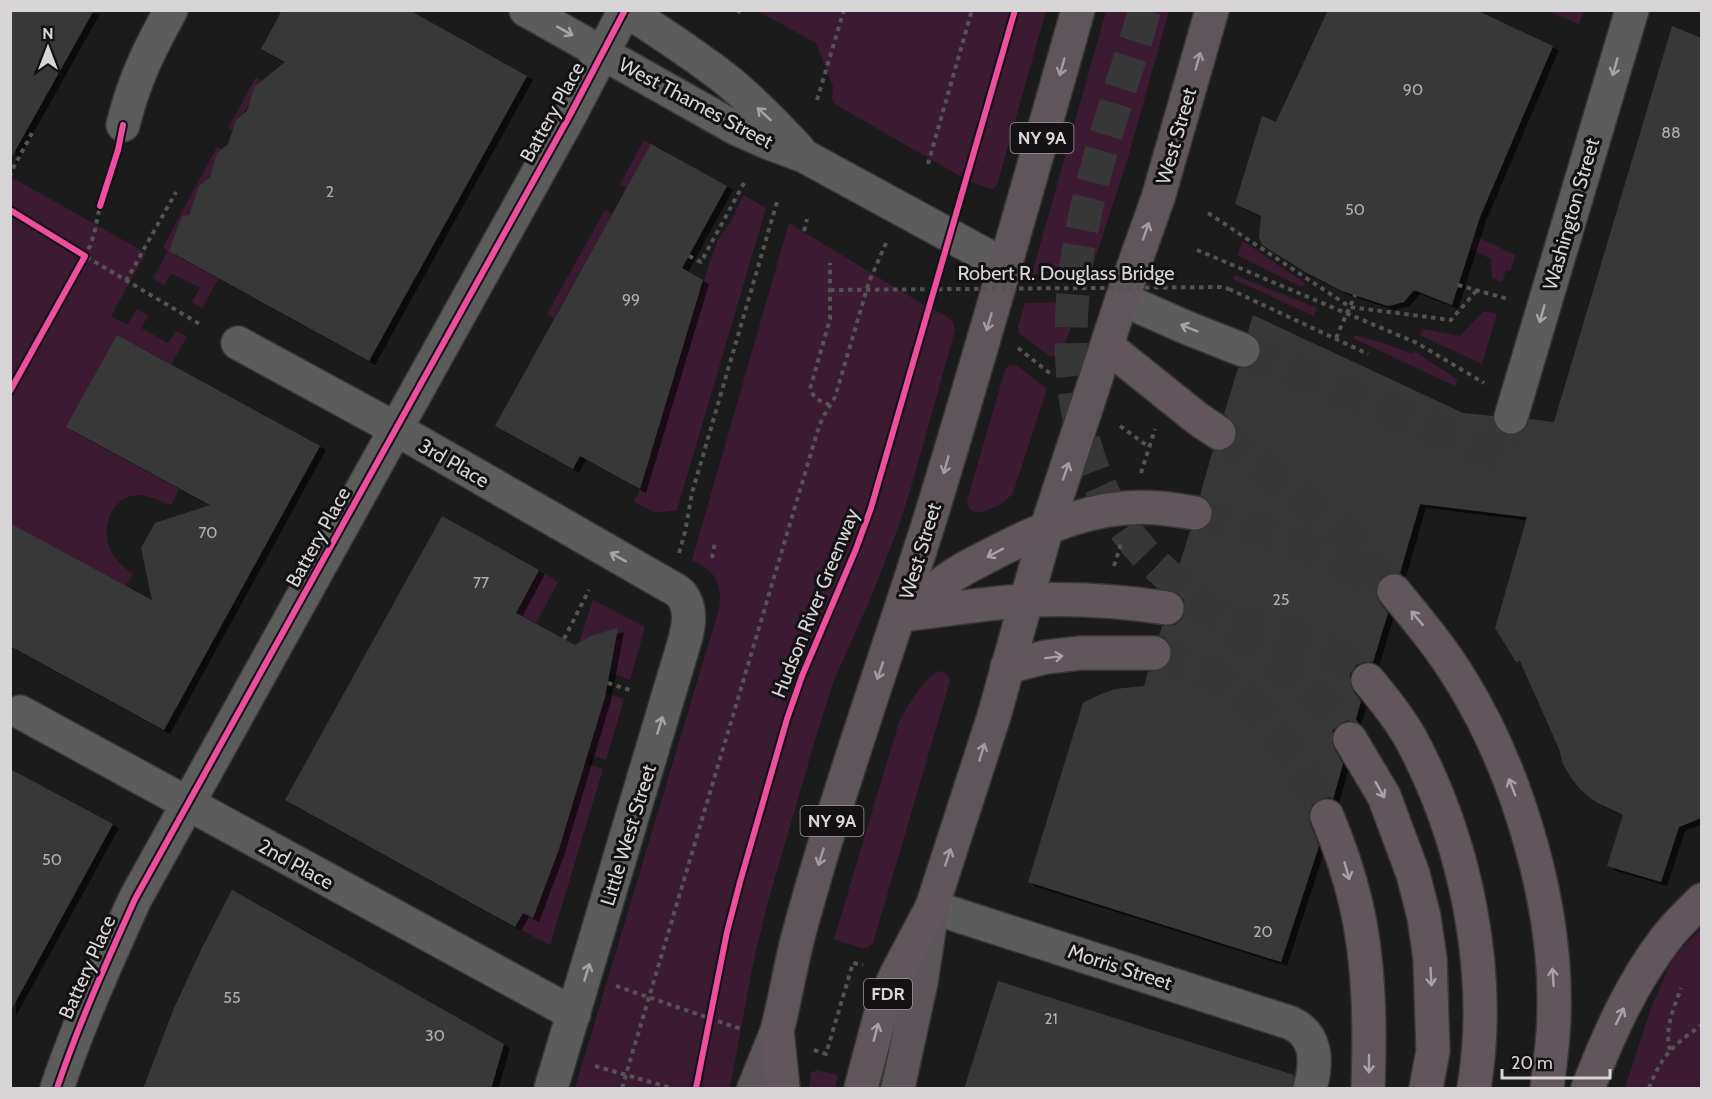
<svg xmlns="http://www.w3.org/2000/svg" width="1712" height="1099" font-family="Cabin,sans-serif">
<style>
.green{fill:#3c1b32}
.building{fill:#393839;filter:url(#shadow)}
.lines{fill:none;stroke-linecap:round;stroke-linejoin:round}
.minor-tunnel{stroke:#383738;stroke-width:33;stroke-dasharray:33 16;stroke-linecap:butt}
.motorway-tunnel{stroke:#383738;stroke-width:33;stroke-dasharray:33 16;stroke-linecap:butt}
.minor-casing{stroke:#383738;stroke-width:36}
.primary-casing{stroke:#383738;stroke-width:36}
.trunk-casing{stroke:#383738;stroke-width:36}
.motorway-casing{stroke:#383738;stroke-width:36}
.path{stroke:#545354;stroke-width:4;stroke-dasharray:4.5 4.5;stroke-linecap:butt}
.minor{stroke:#5d5c5d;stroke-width:33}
.primary{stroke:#5c5559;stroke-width:33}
.trunk{stroke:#5f565b;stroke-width:33}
.motorway{stroke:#62565d;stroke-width:33}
.path-bridge{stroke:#545354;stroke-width:4;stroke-dasharray:4.5 4.5;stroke-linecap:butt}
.cycleway-casing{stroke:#131113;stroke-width:10}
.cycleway{stroke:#ef4d9e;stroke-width:6}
.oneway{stroke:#a6a5a6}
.oneway2{stroke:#a19c9f}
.oneway3{stroke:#a8a2a6}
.labels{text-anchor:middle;stroke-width:6;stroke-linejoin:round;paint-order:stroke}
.number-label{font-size:16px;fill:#b0aeaf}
.shield{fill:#131113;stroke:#9c9a9c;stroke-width:1.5}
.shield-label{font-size:18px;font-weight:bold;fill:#d7d5d6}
.street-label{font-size:20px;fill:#d7d5d6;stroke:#131113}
</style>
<defs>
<filter id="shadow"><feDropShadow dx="6" dy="4" stdDeviation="0" flood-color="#0009"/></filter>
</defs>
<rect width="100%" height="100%" fill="#1c1b1c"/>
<path class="green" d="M1546,10H1584V11L1579,24Z
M758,11H1046L997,185L994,189C976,186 958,175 943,166C907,146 871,125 835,104L832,99L833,87L816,43Z
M1106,11H1169L1127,161L1090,274H1032Z
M256,77L262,81L260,85L258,83L254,87L251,97L252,98L242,117L240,116L236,120L232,131L228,128Z
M644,140L651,144L627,188L620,184Z
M217,147L222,149L216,165L205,183L203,182L199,186L196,196L198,198L187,216H182L177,230L179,231L169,250L219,278L202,308L192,302L200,288L171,273L164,285L153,278L168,251L163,247Z
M11,177L146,253L111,316L127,325L137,309L148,316L141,328L168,343L176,331L187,337L171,364L117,335L67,427L113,452L142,462L145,470L154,475L160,474L177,483L179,489L171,505C161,501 150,496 140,495C113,495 101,524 109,547C113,559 123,567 133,574L126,586L14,525L11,529Z
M743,195L766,208L677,510L655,513L634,502L640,489L712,255L719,238L731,222Z
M605,210L612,214L554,318L547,314Z
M789,223L929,308C941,314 954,316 955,330L913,481L898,528L872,595L834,680L818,730L767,905L753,964L730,1088H575L719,609C723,581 715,572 692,560Z
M1473,235L1515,255L1511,271L1506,270L1502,282L1492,278L1491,259L1469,248Z
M1243,241L1305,283L1302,287L1237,255Z
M1235,275L1317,308L1314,316L1233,279Z
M1081,302L1062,351L1059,356H1050L1019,333L1018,327L1025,303Z
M1484,311L1497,314L1482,364L1420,335L1423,329L1460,336Z
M1354,335L1384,343L1412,354L1414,351L1458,380L1455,386L1353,338Z
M1013,365L1017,366L1047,389L1013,493C1005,504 969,525 967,501L1005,370L1008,366Z
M539,570L558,582L536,623L516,613Z
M593,600L645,627L630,680L610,672L617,632C601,631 589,635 578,646Z
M940,671C946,673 949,675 950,681L873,943L867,948H861L834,939L899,722C906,709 926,674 940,671Z
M606,693L624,699L606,760L588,754Z
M585,763L603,769L550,945L515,927L523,913L533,918L558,852Z
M1701,929V1088H1625L1651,1008L1669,966L1679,951Z
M817,1070L838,1075L835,1088H809L811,1073Z"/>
<path class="building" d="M10,10H94L10,160Z
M282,10H409L527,76L369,361L169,251L182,216L189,215L199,186L210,177L217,153L228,144L236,120L247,111L254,87L285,62L261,49Z
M1328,10H1476L1553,46L1480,217L1452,305L1414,290L1404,302L1388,306L1342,291L1307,273L1262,245L1259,237L1261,216L1235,204L1262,116L1276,122Z
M1672,26L1701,38V818L1679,827L1661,882L1607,866L1623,815L1598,803L1589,797L1581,790L1571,778L1563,764L1559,749L1520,661L1516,662L1495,628L1527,517L1420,504L1400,573H1390L1383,576L1376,585V595L1380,603L1388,613L1373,662H1364L1356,665L1350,674V684L1354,692L1361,701L1355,722L1349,720L1341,723L1333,730L1331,740L1334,748L1343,764L1333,799L1329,797L1319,799L1312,805L1309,813L1310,823L1319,846L1281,962L1028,882L1083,703L1099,695L1115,689L1144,686L1148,672L1163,669L1170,662L1173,654L1170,644L1164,637L1159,636L1162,626L1175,625L1182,619L1185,611L1184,600L1179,594L1172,590L1176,575L1190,531L1202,530L1209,525L1213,517L1212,506L1207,499L1200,495L1213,450L1218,452L1228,449L1234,444L1238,435L1235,424L1224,414L1238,368H1246L1254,365L1261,356V347L1258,339L1248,332L1253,315L1463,413L1493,416V422L1497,429L1505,435H1515L1523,431L1530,419L1554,422Z
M651,144L727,186L682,268L703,280L640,489L580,456L573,469L495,426Z
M117,335L320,446L164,730L10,646V523L152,600L141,548L155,523L210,505L66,427Z
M442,516L539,570L516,613L575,645L593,635L618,628L605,697L558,852L533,918L523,913L515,927L285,800Z
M10,769L113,824L10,1012Z
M232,890L504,1044L491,1089H143L174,1008L202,948Z
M998,981L1294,1075L1292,1089H964Z"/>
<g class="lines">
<path class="minor-tunnel" d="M1243,350L1500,456L1511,417"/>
<path class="motorway-tunnel" d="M1145,10C1124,80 1099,149 1084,220C1060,332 1063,471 1149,558C1196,605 1254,640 1302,685C1312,695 1323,704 1331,714C1338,722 1344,731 1350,739
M1219,433L1334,525L1366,557L1394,591
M1195,513C1219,518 1244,523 1267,531C1305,545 1341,563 1377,582
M1231,620C1266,627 1308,636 1338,657C1349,664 1358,672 1368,680
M1154,653C1173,659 1193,664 1211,673C1266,703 1299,763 1327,816"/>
<defs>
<path id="minor" d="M526,10L737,129L769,143L804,156L1004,265
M626,10C662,34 699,57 733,85C756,105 778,127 799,150
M123,125C134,80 149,50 171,10
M1122,299L1185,327L1243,350
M238,343L396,429L669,586C673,588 678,591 681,594C696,613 685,640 679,660L551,1088
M1511,417L1632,10
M20,712L574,1014
M932,907L1291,1023C1318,1036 1317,1063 1310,1088
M57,1088C79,1023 107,961 135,899L570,115L625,10"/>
<path id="primary" d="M754,1088L777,1031
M898,1088L921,982L932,911"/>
<path id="trunk" d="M932,907L994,716L1047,527L1122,299L1158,198L1212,10
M777,1031C785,1000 790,968 798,937C836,796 886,658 930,519C982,350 1030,180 1078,10"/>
<path id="motorway" d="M1107,346L1198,419L1219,433
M1394,591C1418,620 1443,650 1462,682C1518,773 1557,905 1554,1012C1554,1037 1550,1063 1547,1088
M901,615C944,610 987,603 1030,600C1076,598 1121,601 1167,608
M900,616C917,603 934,589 951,577C965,567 981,560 996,552C1047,526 1099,503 1158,508C1171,509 1183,511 1195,513
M1007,667L1046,657L1081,653H1154
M1368,680C1384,699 1399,718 1411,739C1466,842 1493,973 1474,1088
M1350,739L1384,796L1413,874L1424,917L1430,959L1433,1051L1426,1088
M1327,816C1339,845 1349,874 1356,904C1370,964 1370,1028 1368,1088
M777,1031L783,1088
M861,1088L883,1005L896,975L932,907
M1588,1088C1608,1036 1632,982 1667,937C1677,924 1690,912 1702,900"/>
</defs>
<use href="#minor" class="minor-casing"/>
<use href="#primary" class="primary-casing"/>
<use href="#trunk" class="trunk-casing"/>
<use href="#motorway" class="motorway-casing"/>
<path class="path" d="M738,13L740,10
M817,100L844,10
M928,164L972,10
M10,177L11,172L32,133
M10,210L85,256L203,326
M1208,213L1350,307L1451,320L1477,290
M804,231L807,219
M1197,250L1417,343L1484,383
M689,256L701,262L744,183
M126,281L176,192
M1458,285L1508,299
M1229,289L1368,354
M1336,338L1355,295
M1018,348L1052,375
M10,391L90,246L94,234L100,206
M830,405C820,401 814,399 810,389L830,319V263
M1120,426L1149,447
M1141,473L1155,429
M679,553L685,532L692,493L777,202
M712,558L715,543
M1114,566L1121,544
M564,639L589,590
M608,683L633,691
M616,986L741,1029
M814,1050L826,1054L853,963L863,965
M1670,1050C1664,1029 1674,1008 1681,988
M595,1066L671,1088
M622,1088L817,433L822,419L835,397L869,282L886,243
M1649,1088C1661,1056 1674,1044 1702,1025"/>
<use href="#minor" class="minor"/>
<use href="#primary" class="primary"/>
<use href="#trunk" class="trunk"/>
<use href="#motorway" class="motorway"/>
<path class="path-bridge" d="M830,290L1220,287L1229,289"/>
<defs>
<path id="cycleway" d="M100,206L118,150L123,125
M10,210L85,256L10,391
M57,1088C79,1023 107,961 135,899L570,115L625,10
M696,1088L727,932L740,882L787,719L802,676L856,549L871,508L1015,10"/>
</defs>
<use href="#cycleway" class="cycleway-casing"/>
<use href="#cycleway" class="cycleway"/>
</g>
<defs><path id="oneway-shaft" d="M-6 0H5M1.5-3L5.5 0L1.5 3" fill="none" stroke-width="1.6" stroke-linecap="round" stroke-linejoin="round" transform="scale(1.5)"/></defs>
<g class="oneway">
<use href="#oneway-shaft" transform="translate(565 31) rotate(29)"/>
<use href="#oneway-shaft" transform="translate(1615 67) rotate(106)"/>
<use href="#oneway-shaft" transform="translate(764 114) rotate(-138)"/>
<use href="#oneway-shaft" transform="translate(1542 314) rotate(106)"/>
<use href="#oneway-shaft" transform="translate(1189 328) rotate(-158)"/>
<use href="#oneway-shaft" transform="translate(618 557) rotate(-151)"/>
<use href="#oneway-shaft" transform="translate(660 725) rotate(-73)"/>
<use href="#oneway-shaft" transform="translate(587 972) rotate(-73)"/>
</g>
<g class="oneway2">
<use href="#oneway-shaft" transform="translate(1198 61) rotate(-74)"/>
<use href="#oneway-shaft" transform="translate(1062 67) rotate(106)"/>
<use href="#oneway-shaft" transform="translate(1146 231) rotate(-71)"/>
<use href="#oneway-shaft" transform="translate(989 322) rotate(106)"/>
<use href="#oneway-shaft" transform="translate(946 465) rotate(106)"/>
<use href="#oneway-shaft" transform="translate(1066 471) rotate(-71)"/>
<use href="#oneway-shaft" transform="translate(880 671) rotate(109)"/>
<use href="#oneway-shaft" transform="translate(982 752) rotate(-73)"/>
<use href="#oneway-shaft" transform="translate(821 857) rotate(107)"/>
<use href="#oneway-shaft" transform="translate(948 857) rotate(-72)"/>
</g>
<g class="oneway3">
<use href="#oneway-shaft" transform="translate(995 553) rotate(152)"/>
<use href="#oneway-shaft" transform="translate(1417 618) rotate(-130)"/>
<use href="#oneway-shaft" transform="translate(1054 657) rotate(-7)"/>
<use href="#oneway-shaft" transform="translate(1512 787) rotate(-111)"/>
<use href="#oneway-shaft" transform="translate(1380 790) rotate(61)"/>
<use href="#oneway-shaft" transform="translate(1347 871) rotate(74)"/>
<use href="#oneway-shaft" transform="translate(1431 977) rotate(87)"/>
<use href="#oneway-shaft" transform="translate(1553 977) rotate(-94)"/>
<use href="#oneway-shaft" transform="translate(1620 1016) rotate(-64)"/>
<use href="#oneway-shaft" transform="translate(876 1032) rotate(-75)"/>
<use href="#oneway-shaft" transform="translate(1369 1064) rotate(90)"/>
</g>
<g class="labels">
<g class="number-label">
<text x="1413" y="95">90</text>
<text x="1671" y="138">88</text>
<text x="330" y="197">2</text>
<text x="1355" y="215">50</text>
<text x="631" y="305">99</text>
<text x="208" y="538">70</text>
<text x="481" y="588">77</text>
<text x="1281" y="605">25</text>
<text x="52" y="865">50</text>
<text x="1263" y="937">20</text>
<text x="232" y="1003">55</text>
<text x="1051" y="1024">21</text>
<text x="435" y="1041">30</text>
</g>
<g class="shield">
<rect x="1010.5" y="123" width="63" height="30" rx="4.5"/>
<rect x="800.5" y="806" width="63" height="30" rx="4.5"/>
<rect x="864" y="979" width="48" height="30" rx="4.5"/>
</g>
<g class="shield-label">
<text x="1042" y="144">NY 9A</text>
<text x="832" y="827">NY 9A</text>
<text x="888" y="1000">FDR</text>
</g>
<g class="street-label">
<text transform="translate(696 103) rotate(28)" y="7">West Thames Street</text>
<text transform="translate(552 112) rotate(-61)" y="7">Battery Place</text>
<text transform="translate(1176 136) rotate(-74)" y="7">West Street</text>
<text transform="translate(1571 214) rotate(-74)" y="7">Washington Street</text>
<text x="1066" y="280">Robert R. Douglass Bridge</text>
<text transform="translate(454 463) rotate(30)" y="7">3rd Place</text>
<text transform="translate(318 537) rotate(-61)" y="7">Battery Place</text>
<text transform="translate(920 551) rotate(-73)" y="7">West Street</text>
<text transform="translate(815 603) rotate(-68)" y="7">Hudson River Greenway</text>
<text transform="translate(628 835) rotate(-73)" y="7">Little West Street</text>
<text transform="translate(296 864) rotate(29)" y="7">2nd Place</text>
<text transform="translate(87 967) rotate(-66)" y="7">Battery Place</text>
<text transform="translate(1120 967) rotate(18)" y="7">Morris Street</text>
</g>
</g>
<rect width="1712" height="1099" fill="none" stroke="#d7d5d6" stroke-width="24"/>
<g transform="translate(48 48)" stroke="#131113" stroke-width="4.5" paint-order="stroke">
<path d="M0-4.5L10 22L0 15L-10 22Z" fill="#d7d5d6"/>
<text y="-9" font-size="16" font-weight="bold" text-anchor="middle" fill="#d7d5d6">N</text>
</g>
<path d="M1502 1069v9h108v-9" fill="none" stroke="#d7d5d6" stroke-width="3"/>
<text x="1511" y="1069" font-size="18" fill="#d7d5d6" stroke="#131113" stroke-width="4.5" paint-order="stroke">20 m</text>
</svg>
